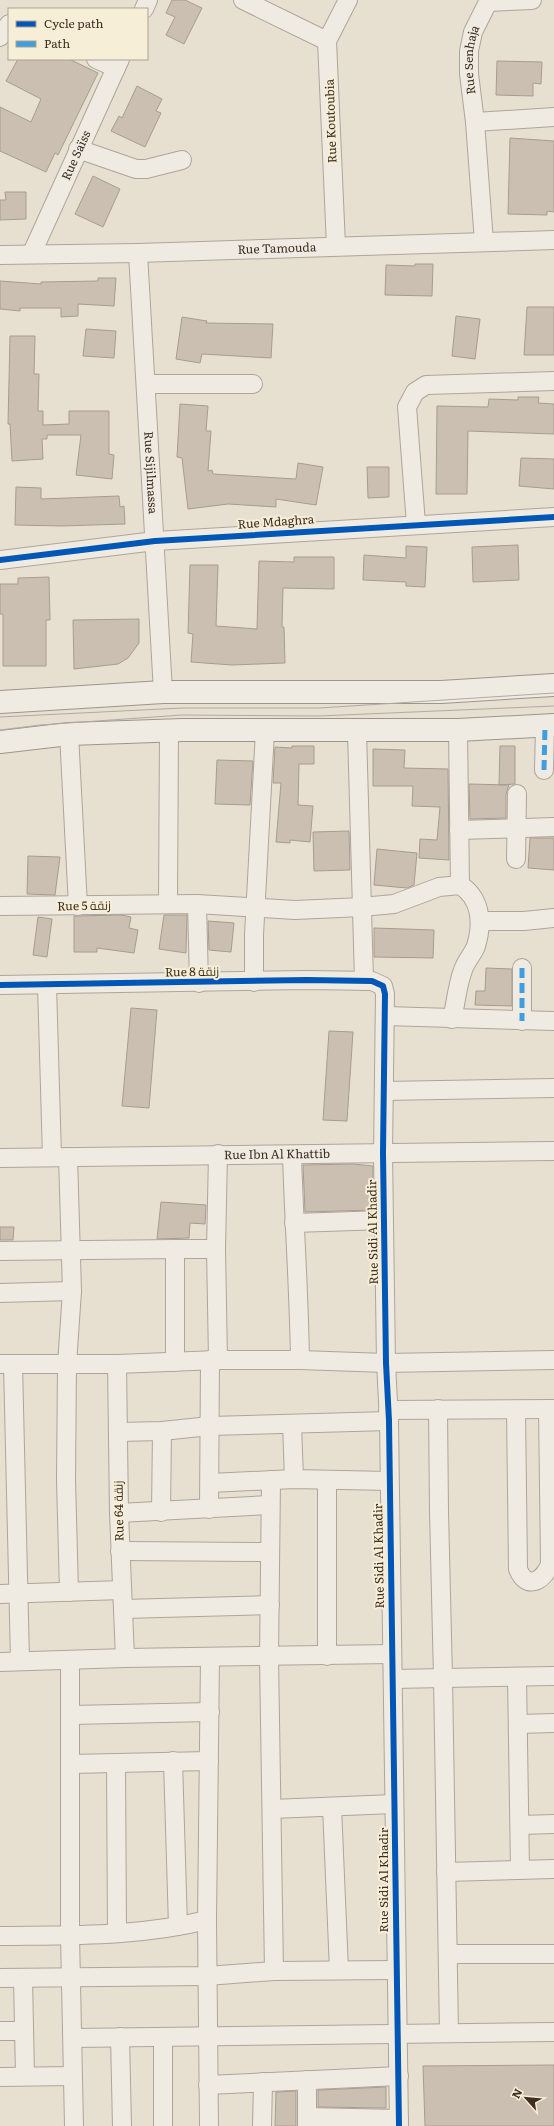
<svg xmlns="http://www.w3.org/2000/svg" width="554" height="2126" font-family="Literata,Cairo,serif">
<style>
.building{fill:#cbbfb2;stroke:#a89c90}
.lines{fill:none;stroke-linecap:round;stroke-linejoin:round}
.minor-casing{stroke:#ada599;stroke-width:20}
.secondary-casing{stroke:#9c958a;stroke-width:24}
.minor{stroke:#efebe3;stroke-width:18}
.secondary{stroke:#efebe3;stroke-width:22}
.tram{stroke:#afaaa2;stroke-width:1}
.quiet{stroke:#3f9de0;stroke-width:5;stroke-dasharray:10 5;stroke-linecap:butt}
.cycleway-casing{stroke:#f7eed8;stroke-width:8}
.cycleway{stroke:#0057b8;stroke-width:6}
.labels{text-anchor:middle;stroke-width:4;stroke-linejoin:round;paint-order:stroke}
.street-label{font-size:12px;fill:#3d2e20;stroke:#f7eed8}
</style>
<rect width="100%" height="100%" fill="#e7e0d1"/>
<path class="building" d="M172,0H185L202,8L184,44L166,35L175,17L166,13Z
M18,59H69L98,73L58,155L55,153L46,172L0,151V107L31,122L41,99L6,81Z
M497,61L542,62L541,84L533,83V96L496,95Z
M137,86L162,99L156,111L161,113L145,147L111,131L119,116L122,118Z
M510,138L554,141V212L547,211V215L508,214Z
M93,176L120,189L103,227L75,214Z
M5,192H26V219L0,220V200H6Z
M415,264H433L432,296L385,295L386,265L415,266Z
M98,278H116L114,306L78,304V316L61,317V308H20V311L0,309V281L41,284V282L98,281Z
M527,307H554V355H524Z
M456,316L480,319L475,359L452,356Z
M182,317L207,321L206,323L273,324L271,358L202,354L200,363L176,359Z
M86,329L116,331L114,358L83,356Z
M10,336H35L34,374H39L38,411H43V425L69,424V411H109V454L114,455L112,479L76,475L81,435H47V439H42L43,459L12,461L10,424H8Z
M518,397H539L538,403L554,404V434L468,431L467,494H436L437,406L488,407L489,399L518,400Z
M180,404L208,406L206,431H211L208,471L212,470L213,474L296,479L298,463L323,467L316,505L276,499V507L228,504L188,509L182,458L177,457Z
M521,458L554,459V489L519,486Z
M367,467H389V497L368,498Z
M16,487L41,488V499L119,496L120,507L124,506L125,524L62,526L15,525Z
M518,545L519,580L473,582L472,547Z
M406,546L427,547L425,587L406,586V582L363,580L364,555L406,558Z
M294,557H334V589L283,588L282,627H284L285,663L232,665L191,662L193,634L188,633L190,565H218L216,626L257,629L259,561L294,562Z
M49,577L50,620H46V666H3V614H0V584H18V578Z
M139,619V643L128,658L118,664L74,669L73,620Z
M292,746H314V764H299L298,805L313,806L310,842L290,840V843L276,842L281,783H273L275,747L292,748Z
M500,746H515V784L499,785Z
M373,749L405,750L404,768L448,769L449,860L419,858L420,839L437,840L440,807L412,806L413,786H373Z
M217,760L253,761L250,805L215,804Z
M469,784L509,785L506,794V818L470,819Z
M349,831L350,870L314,871L313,832Z
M530,838H554V870L528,868Z
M377,849L417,853L414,885L407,888L374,885Z
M28,856L60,857L55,895L27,894Z
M122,915L131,917L129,928L138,930L134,953L97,948V952H74V916Z
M164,915H187L186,953L159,949Z
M38,917L52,919L47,957L33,955Z
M208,921L234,923L231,952L209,950Z
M374,928L434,930L433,958L374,957Z
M486,968L512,969V1006L475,1005L476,991H485Z
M131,1008L157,1010L149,1108L122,1106Z
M329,1031L353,1032L347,1121L323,1120Z
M353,1164L373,1166V1210L305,1212L303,1165Z
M161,1202L206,1205L205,1224L190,1223L189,1238L157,1239Z
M0,1227H14L13,1240H0Z
M554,2065V2126H425L423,2066Z
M386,2087V2108L318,2107V2090Z
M296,2091V2126H275L276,2092Z"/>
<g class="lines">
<defs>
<g id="minor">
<path d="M243,0L327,41"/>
<path d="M488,2L532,0"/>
<path d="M144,9L148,0"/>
<path d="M0,37L9,24"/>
<path d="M96,59L116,68"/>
<path d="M475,122L554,117"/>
<path d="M78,149L136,169H146L182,160"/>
<path id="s1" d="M484,242L475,122L469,74V51L473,32L489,0"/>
<path d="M336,246L327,41L348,0"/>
<path id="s2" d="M32,253L120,59"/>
<path id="s3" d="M138,253L163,692"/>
<path id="s4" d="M0,255L138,253L554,240"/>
<path d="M146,384H253"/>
<path d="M416,524L407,407L415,392L426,385L554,381"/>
<path d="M0,560L155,541L554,517"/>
<path d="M458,730L460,885"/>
<path d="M357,731L364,981"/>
<path d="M69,734L78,906"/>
<path d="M544,770L545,726"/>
<path d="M459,830L554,827"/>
<path d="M516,859L517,794"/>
<path d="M168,904L169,731"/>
<path d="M197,904L199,983"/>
<path d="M0,906L197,904L295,910L362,907L394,904L439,887L460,885C481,898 483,923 476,946C473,954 466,961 463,970C457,986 456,1003 452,1019"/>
<path d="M480,921H524L554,918"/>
<path d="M522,968V1021"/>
<path d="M254,982V935L265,731"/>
<path d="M0,985L307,980L372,981L383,986L385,994L383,1153L386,1363L389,1421L399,2126"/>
<path d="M47,985L52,1157"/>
<path d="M386,1016L554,1021"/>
<path d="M384,1091L554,1088"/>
<path d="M292,1155C294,1223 299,1291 300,1360"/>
<path d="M68,1157L72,1291L67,1364L66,1480L69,1592"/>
<path id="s5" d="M0,1158L554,1151"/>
<path d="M294,1223L384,1220"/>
<path d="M175,1249H216"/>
<path d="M0,1251L175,1249V1362"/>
<path d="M0,1293L72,1291"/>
<path d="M218,1360L216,1249L218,1154"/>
<path d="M0,1364H117L218,1360H300L386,1363L554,1360"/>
<path d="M13,1364L20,1661"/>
<path d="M117,1364L119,1513L125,1658"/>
<path d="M438,1409L439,1511L443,1678L449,2033"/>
<path d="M388,1410L554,1409"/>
<path d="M516,1410L518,1569C526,1590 543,1582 550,1564L548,1409"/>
<path d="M292,1424L294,1479"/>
<path d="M118,1432L162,1431L210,1426L389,1421"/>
<path d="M271,1480L269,1657L274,1971"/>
<path d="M210,1483L294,1479L389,1481"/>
<path d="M209,1509L210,1360"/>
<path d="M161,1512L162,1431"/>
<path d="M119,1513L270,1505"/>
<path d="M120,1551L270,1552"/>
<path d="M0,1594L122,1590"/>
<path d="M123,1609L270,1605"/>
<path d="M327,1656V1481"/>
<path d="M70,1661V1935L74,2126"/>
<path d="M0,1662L125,1658L392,1654"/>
<path d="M517,1677L520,1870"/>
<path d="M393,1679L554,1676"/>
<path d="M71,1715L210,1712"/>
<path d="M518,1724L554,1723"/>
<path d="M173,1761L178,1926"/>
<path d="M116,1763L117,1933"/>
<path d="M70,1764L209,1761"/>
<path d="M332,1807L339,1970"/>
<path d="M272,1809L394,1804"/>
<path d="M520,1825L554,1824"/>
<path d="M446,1872L554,1869"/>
<path d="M0,1936C69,1935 139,1937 207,1920"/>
<path d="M448,1954H554"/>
<path d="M0,1978L207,1976L274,1971L395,1970"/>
<path d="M23,1978L25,2076"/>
<path d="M0,2031H24"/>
<path d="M120,2037L122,2126"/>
<path d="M73,2038L554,2032"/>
<path d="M0,2077L72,2076"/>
<path d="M208,2085L399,2076"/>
<path d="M307,2117L399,2119"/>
<path d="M163,2126V2037"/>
<path d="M209,2126L207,1920L210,1657"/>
<path d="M262,2126L263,2082"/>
<path d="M307,2126V2080"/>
</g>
<path id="secondary" d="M0,702L163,692H441L554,685
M0,742L69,734L183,730H458L554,725"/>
</defs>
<use href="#minor" class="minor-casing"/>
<use href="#secondary" class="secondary-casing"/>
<use href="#minor" class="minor"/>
<use href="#secondary" class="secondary"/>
<path class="tram" d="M0,717L182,708H319L554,693
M0,730L40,725L182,715L319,716L554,706"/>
<path class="quiet" d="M544,770L545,726
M522,968V1021"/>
<defs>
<path id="cycleway" d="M0,560L155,541L554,517
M0,985L307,980L372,981L383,986L385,994L383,1153L386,1363L389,1421L399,2126"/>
</defs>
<use href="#cycleway" class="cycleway-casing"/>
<use href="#cycleway" class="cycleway"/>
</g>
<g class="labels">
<g class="street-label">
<text dy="4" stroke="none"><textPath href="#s1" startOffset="183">Rue Senhaja</textPath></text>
<text transform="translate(331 121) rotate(-92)" y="4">Rue Koutoubia</text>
<text dy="4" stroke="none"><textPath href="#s2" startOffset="107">Rue Saïss</textPath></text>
<text dy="4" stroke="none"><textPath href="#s4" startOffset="277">Rue Tamouda</textPath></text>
<text dy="4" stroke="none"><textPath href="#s3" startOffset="220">Rue Sijilmassa</textPath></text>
<text transform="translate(276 522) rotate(-4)" y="4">Rue Mdaghra</text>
<text transform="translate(84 906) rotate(-1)" y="4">Rue 5 زنقة</text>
<text transform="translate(192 972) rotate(-1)" y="4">Rue 8 زنقة</text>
<text dy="4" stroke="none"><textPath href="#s5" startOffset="277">Rue Ibn Al Khattib</textPath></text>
<text transform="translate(373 1232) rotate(-91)" y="4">Rue Sidi Al Khadir</text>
<text transform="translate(119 1511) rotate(-91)" y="4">Rue 64 زنقة</text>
<text transform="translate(379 1556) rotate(-91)" y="4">Rue Sidi Al Khadir</text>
<text transform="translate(384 1880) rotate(-90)" y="4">Rue Sidi Al Khadir</text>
</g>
</g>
<rect x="8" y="8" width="140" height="52" fill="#f7eed8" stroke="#ada18e"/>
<rect x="16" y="21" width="20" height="6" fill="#0057b8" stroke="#ada18e"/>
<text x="44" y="28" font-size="12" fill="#3d2e20">Cycle path</text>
<rect x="16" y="41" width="20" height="6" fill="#3f9de0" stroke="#ada18e"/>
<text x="44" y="48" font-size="12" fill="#3d2e20">Path</text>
<g transform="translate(526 2098) rotate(297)" stroke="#f7eed8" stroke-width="3" paint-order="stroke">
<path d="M0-3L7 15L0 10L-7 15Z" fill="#3d2e20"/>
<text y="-6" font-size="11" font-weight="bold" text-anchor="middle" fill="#3d2e20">N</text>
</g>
</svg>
